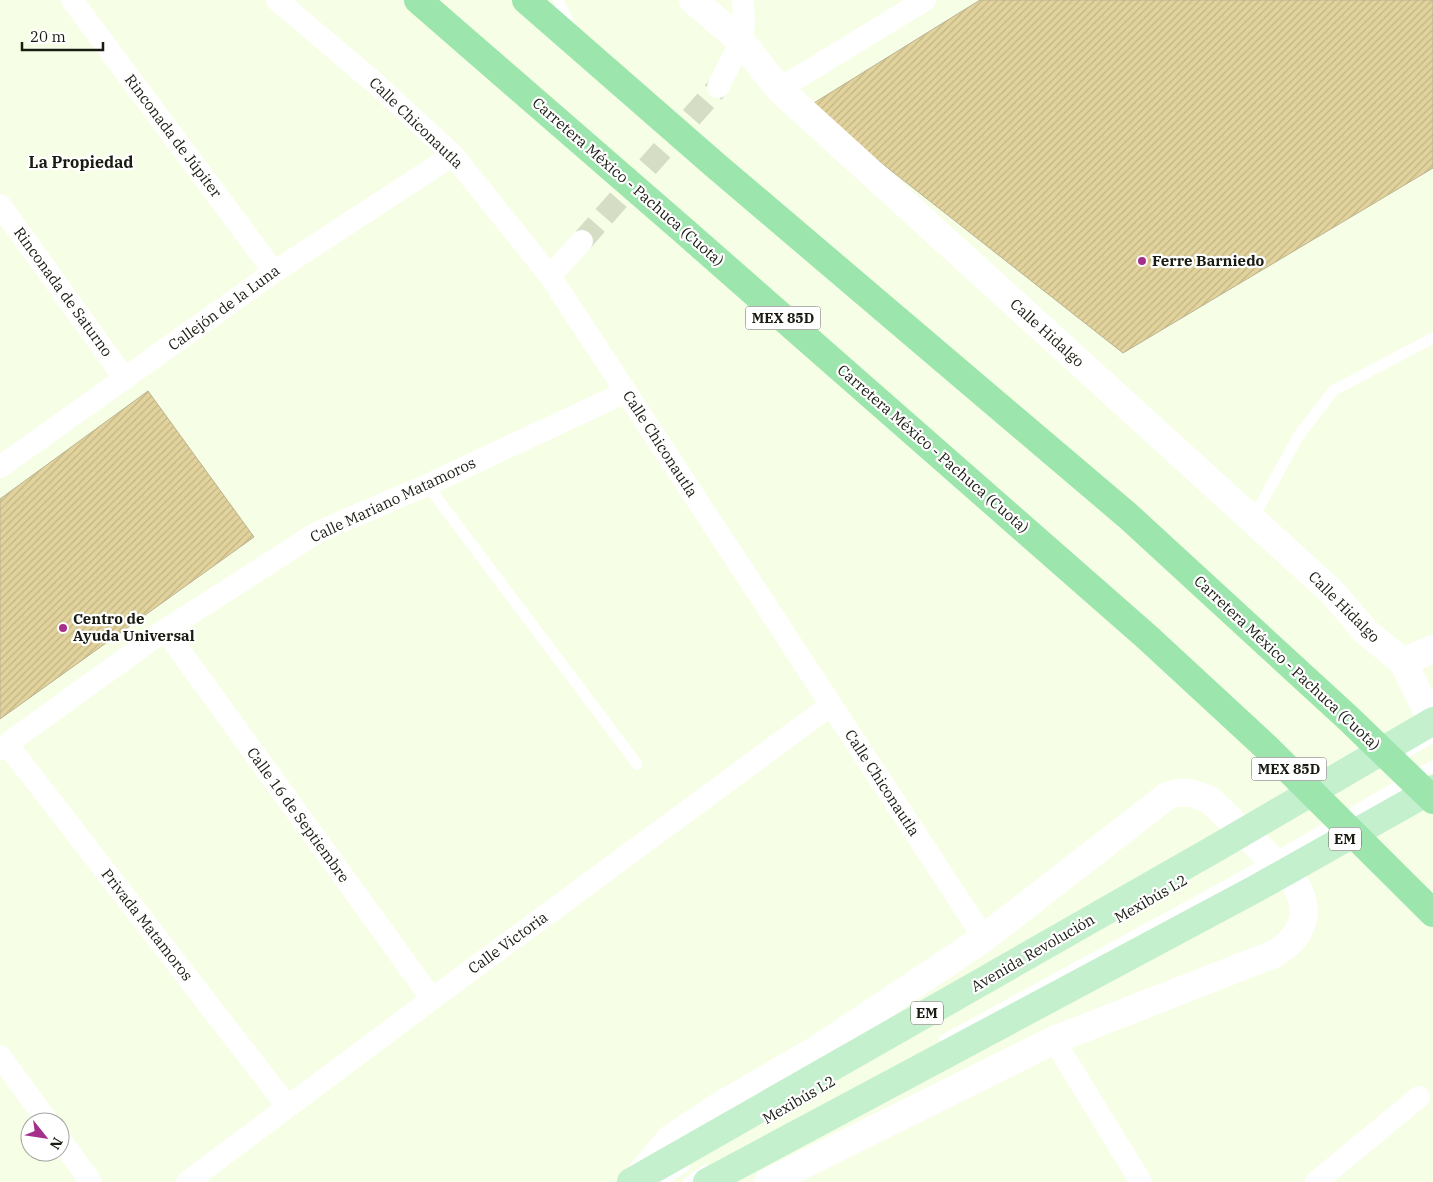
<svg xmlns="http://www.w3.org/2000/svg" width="1433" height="1182" font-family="'IBM Plex Serif',serif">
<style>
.building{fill:url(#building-hatch);stroke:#bbb293}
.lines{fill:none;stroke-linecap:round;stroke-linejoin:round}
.minor-tunnel{stroke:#d5ddc5;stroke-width:22;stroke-dasharray:22 11;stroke-linecap:butt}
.service{stroke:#fff;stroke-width:11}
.minor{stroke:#fff;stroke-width:22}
.tertiary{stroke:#fff;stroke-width:28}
.secondary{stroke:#fff;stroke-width:28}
.primary{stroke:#c4f0ce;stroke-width:28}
.motorway{stroke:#9ce6ae;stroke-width:28}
.poi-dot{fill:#a5308a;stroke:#fff;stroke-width:2}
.labels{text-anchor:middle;stroke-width:4.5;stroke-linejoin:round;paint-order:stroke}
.shield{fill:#fff;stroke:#5e6058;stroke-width:1}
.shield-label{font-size:14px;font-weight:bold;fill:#191c11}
.street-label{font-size:15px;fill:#191c11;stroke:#fff}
.poi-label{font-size:15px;font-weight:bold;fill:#191c11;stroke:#fff;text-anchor:start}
.neighbourhood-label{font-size:16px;font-weight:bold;fill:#191c11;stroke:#fff}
</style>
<defs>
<pattern id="building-hatch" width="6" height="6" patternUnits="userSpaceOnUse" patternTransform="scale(1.25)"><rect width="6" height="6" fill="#e2d39d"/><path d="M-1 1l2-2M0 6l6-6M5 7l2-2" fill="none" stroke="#c1b586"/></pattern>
</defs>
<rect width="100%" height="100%" fill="#f6ffe5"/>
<path class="building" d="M980,0H1433V168L1123,353L809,106Z
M148,391L254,537L0,719V499Z"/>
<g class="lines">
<path class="minor-tunnel" d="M582,241L718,87"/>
<path class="service" d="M558,0L571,28
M427,485L637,764
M1252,520L1299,435L1334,390L1433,338
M1391,761L1433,737
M944,1040L1247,874L1433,766
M661,1182L685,1166
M689,1182L706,1170"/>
<path class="minor" d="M72,0L274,272
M277,0L375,83L453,155L550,276L984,938
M718,87L741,41L744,24L743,0
M779,89L925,0
M0,205L125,379
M550,276L582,241
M0,467L274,272L453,155
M165,630L432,999
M7,744L287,1106
M0,749L165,630L318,532L427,485L626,392
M1054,1040L1141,1182
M0,1056L48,1122
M60,1139L91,1182
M187,1182L432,999L831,705
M1316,1182L1419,1097"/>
<path class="tertiary" d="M693,0L741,41L779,89L1333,593L1365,631L1403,662"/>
<path class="secondary" d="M1433,649L1403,662L1429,715L1433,719
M638,1177L670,1139L716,1108L821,1047L984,938L1167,796C1184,790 1196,793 1211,801L1291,878C1313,908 1306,935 1274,954L1054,1040L768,1182"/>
<path class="primary" d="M631,1182L1223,844L1433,721
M707,1182L1257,888L1433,789"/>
<path class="motorway" d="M418,0L683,230L1147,637L1266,747L1433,913
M526,0L715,165L1128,516L1348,718L1433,800"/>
</g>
<g class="poi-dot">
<circle cx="1142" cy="261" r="5"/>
<circle cx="63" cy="628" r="5"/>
</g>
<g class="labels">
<g class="shield">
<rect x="745.5" y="306.5" width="75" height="23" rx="4"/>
<rect x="1251.5" y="757.5" width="75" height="23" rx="4"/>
<rect x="1329" y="827.5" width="32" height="23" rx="4"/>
<rect x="911" y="1001.5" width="32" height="23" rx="4"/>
</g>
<g class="shield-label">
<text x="783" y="323">MEX 85D</text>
<text x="1289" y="774">MEX 85D</text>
<text x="1345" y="844">EM</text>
<text x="927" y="1018">EM</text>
</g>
<g class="street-label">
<text transform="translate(416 123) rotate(44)" y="5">Calle Chiconautla</text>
<text transform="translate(173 136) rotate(53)" y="5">Rinconada de Júpiter</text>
<text transform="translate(628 182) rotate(41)" y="5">Carretera México - Pachuca (Cuota)</text>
<text transform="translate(63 292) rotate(54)" y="5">Rinconada de Saturno</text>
<text transform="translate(224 308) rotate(-36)" y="5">Callejón de la Luna</text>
<text transform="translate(1047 333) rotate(42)" y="5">Calle Hidalgo</text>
<text transform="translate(660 444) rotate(57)" y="5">Calle Chiconautla</text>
<text transform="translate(933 449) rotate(41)" y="5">Carretera México - Pachuca (Cuota)</text>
<text transform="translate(393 500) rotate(-25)" y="5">Calle Mariano Matamoros</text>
<text transform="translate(1344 607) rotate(45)" y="5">Calle Hidalgo</text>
<text transform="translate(1287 663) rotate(43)" y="5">Carretera México - Pachuca (Cuota)</text>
<text transform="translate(882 783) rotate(57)" y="5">Calle Chiconautla</text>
<text transform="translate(298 815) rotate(54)" y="5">Calle 16 de Septiembre</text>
<text transform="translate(1151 899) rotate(-30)" y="5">Mexibús L2</text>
<text transform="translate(147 925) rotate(52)" y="5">Privada Matamoros</text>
<text transform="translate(508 943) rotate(-36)" y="5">Calle Victoria</text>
<text transform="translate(1033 953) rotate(-30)" y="5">Avenida Revolución</text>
<text transform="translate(799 1100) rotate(-30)" y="5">Mexibús L2</text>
</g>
<g class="poi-label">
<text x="1152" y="266">Ferre Barniedo</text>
<text x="73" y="624">Centro de<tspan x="73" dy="17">Ayuda Universal</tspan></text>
</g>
<g class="neighbourhood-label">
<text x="81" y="168">La Propiedad</text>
</g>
</g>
<g transform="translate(45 1137) rotate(120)"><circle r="24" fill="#ffffff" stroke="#a3a4a0"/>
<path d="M0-4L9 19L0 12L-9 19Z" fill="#a5308a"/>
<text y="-8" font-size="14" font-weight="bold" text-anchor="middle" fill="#191c11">N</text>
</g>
<path d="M22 42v8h81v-8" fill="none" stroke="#191c11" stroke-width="2.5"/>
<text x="30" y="42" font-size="15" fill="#191c11" stroke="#ffffff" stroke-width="4" paint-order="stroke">20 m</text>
</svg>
